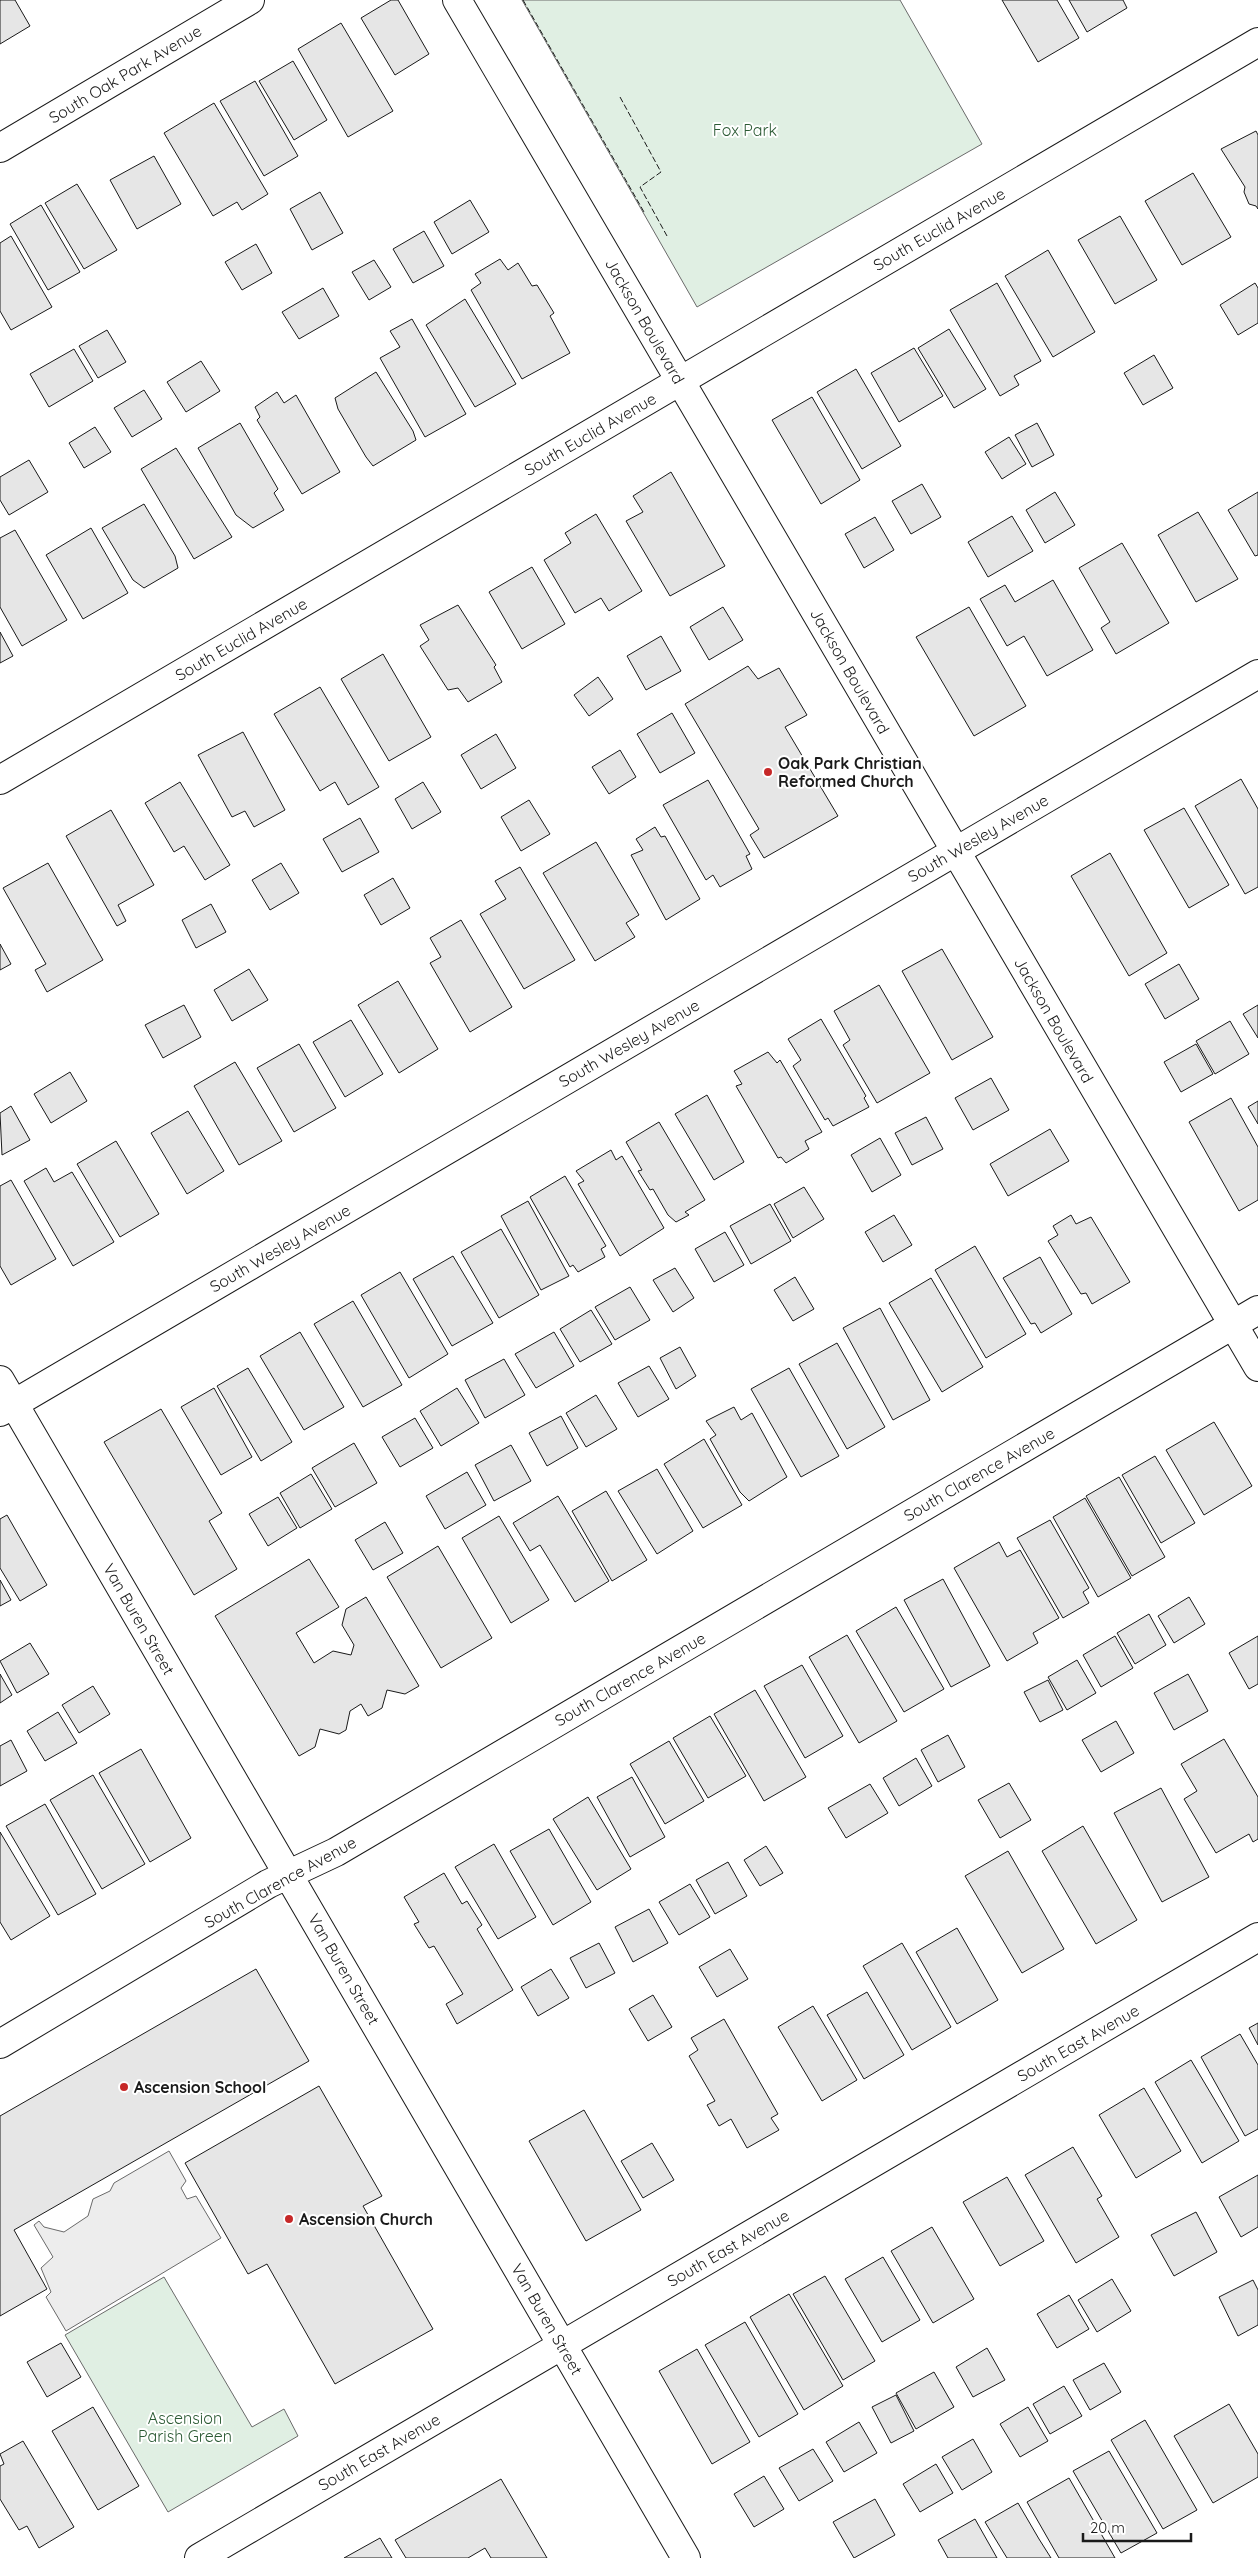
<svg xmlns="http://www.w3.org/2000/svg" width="1258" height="2558" font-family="Quicksand,sans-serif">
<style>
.green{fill:#e0efe3;stroke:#6a6a6a}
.parking{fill:#ededed;stroke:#6a6a6a}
.building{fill:#e6e6e6;stroke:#1a1a1a}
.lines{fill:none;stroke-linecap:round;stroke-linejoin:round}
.street-casing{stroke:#1a1a1a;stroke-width:30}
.secondary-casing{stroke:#1a1a1a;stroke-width:30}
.street{stroke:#fff;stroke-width:28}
.secondary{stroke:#fff;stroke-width:28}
.fence{stroke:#1a1a1a;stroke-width:1;stroke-dasharray:6 2.5;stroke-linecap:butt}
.poi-dot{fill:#c62828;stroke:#fff;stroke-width:2}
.labels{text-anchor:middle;stroke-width:4;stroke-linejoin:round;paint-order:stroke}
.street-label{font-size:16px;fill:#1a1a1a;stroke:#fff}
.park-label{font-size:16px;fill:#2b5a34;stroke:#fff}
.poi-label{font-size:16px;font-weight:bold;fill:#1a1a1a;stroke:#fff;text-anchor:start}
</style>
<rect width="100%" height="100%" fill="#fff"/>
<path class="green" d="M522,0H900L982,144L697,307Z
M164,2277L252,2427L284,2409L298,2436L168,2512L65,2335Z"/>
<path class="parking" d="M169,2151L186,2181L181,2188L187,2199L196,2196L221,2238L66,2331L46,2297L51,2292L41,2268L53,2257L34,2225L39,2221L44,2227L64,2232L88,2216L93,2199L110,2191L114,2183Z"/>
<path class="building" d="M0,0H15L30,26L0,44Z
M391,0H398L429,54L395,75L361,18Z
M1002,0H1057L1079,38L1038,62Z
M1069,0H1123L1127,8L1087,32Z
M341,23L393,111L348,137L298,49Z
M293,61L327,120L294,140L259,81Z
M255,81L298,156L264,176L220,101Z
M214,103L268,194L242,210L237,202L213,216L164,133Z
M1256,131L1258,135V209L1256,206L1249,204L1244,192L1245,187L1221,149Z
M154,156L181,204L137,229L110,180Z
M1193,173L1231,237L1182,265L1145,201Z
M77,184L117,250L84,269L45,203Z
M320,192L343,233L312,250L290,209Z
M470,200L489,232L452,254L434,222Z
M41,205L80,272L48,290L10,224Z
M1120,216L1157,280L1115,304L1078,240Z
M424,231L444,266L413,283L393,249Z
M11,236L52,307L11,330L0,311V243Z
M256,244L272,273L242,290L225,262Z
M1048,250L1095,332L1053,357L1005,276Z
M500,259L508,270L518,263L532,286L537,285L554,313L550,316L570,353L522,379L471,290L481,283L475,274Z
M374,260L391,287L369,300L352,272Z
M997,283L1041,361L1014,376L1019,385L1000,396L950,310Z
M1255,283L1258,288V323L1238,335L1220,305Z
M323,288L339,316L299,339L282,312Z
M465,299L516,384L475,407L426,325Z
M412,319L466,414L425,437L380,358L400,347L390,331Z
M949,329L986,389L954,408L918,348Z
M107,330L126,362L98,378L79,346Z
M914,348L943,396L899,422L871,373Z
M74,349L93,381L49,407L30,374Z
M1154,355L1173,388L1143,405L1124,373Z
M201,361L220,391L186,412L167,382Z
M856,369L901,446L862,469L817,392Z
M376,372L413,431L416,440L373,466L366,457L338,409L335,398Z
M144,390L162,419L132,437L114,408Z
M277,392L284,403L296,395L340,472L302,494L257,420L260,417L255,407Z
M812,397L860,480L821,504L772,420Z
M240,423L278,489L274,493L284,510L253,528L236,515L198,448Z
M1037,423L1054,455L1032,467L1015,435Z
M95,427L111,452L84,468L69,443Z
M1009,437L1026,464L1002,479L985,452Z
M176,448L232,537L194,559L141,469Z
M29,460L48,492L9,515L0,500V477Z
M671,472L725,566L670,596L626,521L643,512L633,496Z
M922,484L941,517L911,534L892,501Z
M1055,492L1075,525L1045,543L1026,510Z
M1258,492V555L1255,556L1228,510Z
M144,504L175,556L178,568L144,588L133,580L102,528Z
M1198,512L1238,579L1196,602L1158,535Z
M596,514L642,591L609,611L601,598L575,613L544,560L571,543L565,533Z
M1012,516L1033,551L988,577L968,542Z
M875,517L894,550L864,568L845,534Z
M91,528L128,593L83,619L46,555Z
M15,530L67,620L22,646L0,607V538Z
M1122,543L1169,623L1116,654L1101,628L1110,622L1079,568Z
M532,567L565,624L522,649L489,592Z
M1053,580L1093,650L1047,676L1024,636L1007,646L980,599L1005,585L1015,602Z
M458,605L496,665L494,667L502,682L468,702L458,688L448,690L420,646L429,640L420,625Z
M723,607L743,640L709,660L690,627Z
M969,607L1026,706L974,736L916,637Z
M0,632L13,656L0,663Z
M661,636L681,671L646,690L627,656Z
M383,654L431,737L389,761L341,679Z
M748,666L758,679L779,668L807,715L785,727L838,816L764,858L750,835L759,829L685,704Z
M598,677L613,699L589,716L574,695Z
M320,687L379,787L348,805L335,782L320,791L274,714Z
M672,713L695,753L660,773L637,734Z
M243,732L285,810L254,827L245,811L232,817L198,755Z
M496,734L516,768L481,789L461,755Z
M620,750L636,777L609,794L592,767Z
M1241,779L1258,809V887L1245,894L1195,806Z
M708,780L750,854L746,856L752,869L720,887L713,875L706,880L663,805Z
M180,782L230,865L205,880L184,846L174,852L145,803Z
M423,782L441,812L412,829L395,799Z
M529,800L550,834L521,851L501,817Z
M1184,808L1229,885L1189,908L1144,830Z
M111,810L154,885L118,905L126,921L117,926L66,836Z
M360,818L379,852L342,872L323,839Z
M655,827L661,837L665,836L700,899L666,920L631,855L643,850L636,839Z
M596,842L639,915L626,923L635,937L595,961L543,873Z
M1110,853L1167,953L1129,976L1071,876Z
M48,863L103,960L47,992L35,970L46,964L3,888Z
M281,863L299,893L270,910L252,880Z
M520,867L575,960L524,989L480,914L506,899L495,881Z
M393,878L410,908L381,925L364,895Z
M211,904L226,932L196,948L182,920Z
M461,920L512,1007L470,1032L430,963L441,957L430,938Z
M0,944L11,964L0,970Z
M942,949L993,1037L952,1060L902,971Z
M1179,964L1199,999L1165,1019L1145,984Z
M249,969L268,1000L232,1021L214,990Z
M398,981L438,1049L399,1073L358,1005Z
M879,985L930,1073L877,1103L843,1045L850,1040L834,1011Z
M184,1005L201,1037L163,1058L145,1025Z
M1258,1005V1038L1243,1014Z
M821,1019L866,1096L864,1098L869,1107L833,1126L828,1118L825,1120L793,1066L801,1060L788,1039Z
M351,1020L383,1074L345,1097L313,1042Z
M1230,1021L1249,1054L1215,1074L1196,1041Z
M299,1044L336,1108L294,1132L257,1068Z
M1196,1044L1213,1074L1181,1092L1164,1062Z
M768,1052L777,1063L780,1060L822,1132L805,1141L809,1149L786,1163L781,1157L778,1158L736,1086L742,1084L734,1071Z
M235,1062L282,1141L239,1165L194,1086Z
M70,1072L87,1101L51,1123L34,1094Z
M991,1078L1009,1110L973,1130L955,1098Z
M707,1095L744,1162L714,1180L675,1114Z
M1231,1098L1258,1147V1200L1239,1211L1189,1122Z
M1258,1101V1124L1248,1107Z
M11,1106L30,1140L2,1155L0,1113Z
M188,1111L224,1171L187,1194L151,1133Z
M926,1117L943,1149L912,1165L895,1133Z
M659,1122L705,1200L685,1212L689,1215L676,1222L668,1215L653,1189L650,1190L638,1171L642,1170L626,1142Z
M1050,1129L1069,1161L1008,1196L990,1164Z
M880,1138L901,1175L872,1192L851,1155Z
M116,1141L159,1214L120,1237L77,1164Z
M611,1150L616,1160L622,1156L664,1228L620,1256L578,1184L584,1181L576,1171Z
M46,1168L54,1182L72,1172L114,1242L73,1266L24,1181Z
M565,1176L606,1246L601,1249L605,1257L578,1272L573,1265L570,1267L530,1197Z
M11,1180L56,1259L11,1285L0,1266V1186Z
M804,1187L824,1219L793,1238L774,1204Z
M528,1201L569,1276L541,1290L501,1216Z
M770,1204L791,1241L751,1264L730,1226Z
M894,1215L912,1245L883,1262L865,1232Z
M1071,1215L1076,1224L1091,1217L1130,1282L1092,1304L1086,1293L1081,1294L1048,1241L1058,1235L1053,1226Z
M501,1229L539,1295L499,1318L461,1252Z
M725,1232L744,1265L714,1282L695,1249Z
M975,1246L1026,1334L986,1358L935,1270Z
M453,1256L493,1323L452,1346L413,1279Z
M1040,1257L1072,1314L1041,1333L1035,1323L1031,1324L1003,1278Z
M675,1268L694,1298L673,1312L653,1280Z
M400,1272L448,1354L409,1378L361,1295Z
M795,1277L814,1309L793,1321L774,1290Z
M931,1278L983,1367L942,1392L889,1303Z
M630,1287L650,1320L615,1340L595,1307Z
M353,1301L402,1385L363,1407L314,1324Z
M880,1308L930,1400L893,1420L843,1328Z
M591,1310L612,1344L580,1362L560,1329Z
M300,1332L344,1407L304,1430L260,1356Z
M554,1332L574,1366L536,1388L515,1354Z
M837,1343L885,1427L847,1449L799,1364Z
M680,1347L696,1376L676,1389L660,1358Z
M504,1359L525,1395L485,1418L465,1380Z
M649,1366L669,1399L638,1417L618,1383Z
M248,1368L292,1442L261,1461L217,1386Z
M789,1368L839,1456L801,1477L751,1389Z
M214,1388L252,1457L221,1475L181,1407Z
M457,1388L479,1423L441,1446L420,1411Z
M596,1395L617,1429L586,1447L566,1413Z
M734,1407L741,1420L752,1413L787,1477L749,1501L740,1492L710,1439L716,1435L706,1421Z
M161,1409L222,1513L209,1521L237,1569L194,1595L104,1442Z
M561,1416L578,1448L547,1466L529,1433Z
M415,1418L433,1448L400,1467L382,1437Z
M1214,1422L1252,1486L1204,1515L1166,1450Z
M704,1439L742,1505L703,1528L664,1464Z
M354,1443L377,1483L335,1507L312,1468Z
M511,1445L531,1481L494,1501L475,1465Z
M1155,1456L1195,1523L1161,1543L1122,1475Z
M657,1469L693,1531L657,1554L618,1491Z
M467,1472L486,1505L445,1529L426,1496Z
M311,1474L332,1509L300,1528L280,1493Z
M1119,1477L1165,1557L1132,1576L1086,1496Z
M606,1491L647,1560L612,1581L572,1511Z
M558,1496L609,1581L575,1602L540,1545L530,1551L513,1523Z
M278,1497L297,1528L268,1546L249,1514Z
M1085,1498L1131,1578L1098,1597L1053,1517Z
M7,1515L47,1585L20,1601L0,1568V1519Z
M499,1516L549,1600L511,1623L462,1538Z
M1050,1520L1089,1588L1083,1592L1089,1603L1063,1618L1017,1538Z
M385,1522L403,1553L373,1570L355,1540Z
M999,1542L1007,1557L1020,1550L1059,1618L1033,1633L1038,1643L1007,1661L954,1568Z
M438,1546L492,1638L441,1668L387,1577Z
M309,1559L339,1607L296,1633L314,1663L333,1651L351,1655L354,1645L342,1625L346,1609L366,1597L419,1686L405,1694L387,1690L382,1708L368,1716L361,1704L350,1711L346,1730L339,1734L320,1729L315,1747L299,1756L215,1616Z
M943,1579L990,1666L951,1687L904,1600Z
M0,1580L11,1600L0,1606Z
M1189,1597L1205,1624L1174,1643L1158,1616Z
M896,1607L944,1689L904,1712L856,1631Z
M1149,1614L1166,1645L1135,1664L1117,1633Z
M847,1635L897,1721L859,1743L809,1657Z
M1115,1636L1133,1668L1101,1687L1083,1655Z
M1258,1636V1684L1249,1689L1229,1653Z
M30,1643L49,1674L17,1693L0,1661Z
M1077,1660L1096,1693L1067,1710L1048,1677Z
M802,1665L843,1736L805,1758L764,1686Z
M0,1674L12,1695L0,1703Z
M1188,1674L1208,1711L1174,1730L1154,1693Z
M1048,1680L1063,1710L1040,1722L1024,1692Z
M93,1686L110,1714L79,1733L62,1705Z
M755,1690L806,1777L764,1801L714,1714Z
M58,1712L77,1743L45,1761L27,1731Z
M710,1716L746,1776L708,1798L673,1738Z
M1116,1721L1134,1753L1101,1772L1082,1740Z
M948,1735L965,1767L938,1782L921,1750Z
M1224,1739L1258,1797V1839L1253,1842L1249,1834L1216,1853L1184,1799L1197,1791L1181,1764Z
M11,1740L27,1771L0,1786V1746Z
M669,1741L704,1801L665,1824L630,1764Z
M141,1749L191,1838L150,1862L99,1773Z
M916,1758L932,1786L899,1806L883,1778Z
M93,1775L145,1864L102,1889L50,1800Z
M632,1777L665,1837L630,1857L597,1797Z
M1009,1783L1031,1820L1000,1838L978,1800Z
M870,1784L888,1813L846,1838L828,1808Z
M1161,1788L1209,1877L1162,1902L1114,1813Z
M588,1797L631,1869L597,1890L553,1819Z
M45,1804L96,1894L58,1915L6,1826Z
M1083,1826L1137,1920L1096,1944L1042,1851Z
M549,1829L591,1902L553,1925L510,1851Z
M0,1832L50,1916L11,1940L0,1922Z
M494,1844L536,1917L498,1939L455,1867Z
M766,1846L783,1873L760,1886L744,1860Z
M1008,1851L1064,1949L1022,1973L965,1876Z
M728,1862L747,1896L715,1914L696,1880Z
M444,1873L462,1904L467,1901L482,1925L477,1929L513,1990L457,2024L446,2004L463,1994L434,1946L429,1948L414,1924L419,1922L404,1897Z
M690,1884L710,1917L679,1935L659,1902Z
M649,1909L668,1943L633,1962L615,1927Z
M957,1928L998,2000L957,2024L916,1952Z
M599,1943L615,1973L586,1988L570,1958Z
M902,1943L951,2027L912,2050L863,1966Z
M730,1949L748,1979L717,1997L699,1967Z
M256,1969L309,2061L14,2230L47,2289L0,2316V2116Z
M551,1969L569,1998L538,2016L521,1987Z
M867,1992L904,2055L864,2079L827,2015Z
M653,1995L672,2027L648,2041L629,2009Z
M813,2006L857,2080L822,2101L778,2027Z
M724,2019L778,2114L771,2118L779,2130L747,2148L731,2119L719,2126L707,2105L715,2101L689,2056L698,2050L691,2038Z
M1258,2023V2045L1249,2028Z
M1240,2034L1258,2065V2129L1245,2136L1201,2057Z
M1191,2060L1239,2141L1202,2163L1155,2082Z
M319,2086L382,2196L363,2206L433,2329L335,2384L267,2264L248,2274L185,2163Z
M1144,2088L1181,2151L1136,2178L1099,2115Z
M584,2110L641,2210L586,2241L529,2141Z
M652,2143L674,2180L643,2198L621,2161Z
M1073,2147L1102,2196L1097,2199L1119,2237L1076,2263L1025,2175Z
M1258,2175V2227L1241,2237L1219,2197Z
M1007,2177L1044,2241L1000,2266L963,2202Z
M1196,2212L1217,2252L1174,2276L1151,2235Z
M932,2227L974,2299L933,2323L891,2251Z
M883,2257L920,2320L882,2342L845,2279Z
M825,2276L875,2361L843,2380L793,2294Z
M1112,2279L1131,2311L1097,2332L1078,2300Z
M1253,2280L1258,2290V2325L1238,2336L1219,2297Z
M789,2294L843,2386L804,2410L750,2317Z
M1069,2295L1089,2329L1057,2348L1037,2314Z
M745,2322L798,2414L759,2437L705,2345Z
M61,2343L81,2377L47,2397L27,2362Z
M987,2348L1005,2380L973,2397L956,2367Z
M697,2349L750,2442L712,2464L659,2371Z
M1104,2363L1121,2392L1090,2410L1073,2380Z
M934,2372L954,2407L916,2429L896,2393Z
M1064,2386L1082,2416L1050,2434L1033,2404Z
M896,2395L914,2431L891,2443L872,2407Z
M1229,2404L1258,2454V2477L1213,2503L1174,2436Z
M93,2407L139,2486L98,2510L52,2431Z
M1028,2407L1048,2441L1020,2457L1000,2424Z
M1145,2420L1197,2510L1163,2529L1111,2440Z
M859,2422L877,2453L844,2472L826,2442Z
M973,2439L992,2472L962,2490L942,2457Z
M23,2441L74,2527L39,2548L27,2526L19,2530L0,2499V2466L4,2464L0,2454Z
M813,2449L833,2481L799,2501L779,2468Z
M1109,2451L1157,2533L1121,2553L1073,2471Z
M936,2464L953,2493L920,2512L903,2484Z
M764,2476L784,2509L754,2527L734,2494Z
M1069,2478L1115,2558H1059L1027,2502Z
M501,2479L547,2558H491L485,2548L468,2558H406L395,2540Z
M875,2499L895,2535L854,2558L833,2522Z
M1018,2503L1039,2539L1051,2558H1007L985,2522Z
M975,2519L997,2558H948L938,2540Z
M380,2538L392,2558H344Z"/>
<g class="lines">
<defs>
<path id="street" d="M0,780L1258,42
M0,1380L686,2558
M0,1412L1258,674
M0,2044L268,1884L336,1852L1258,1310
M199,2558L1258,1937"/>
<path id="secondary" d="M457,0L1258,1367
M0,148L250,0"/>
</defs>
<use href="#street" class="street-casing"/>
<use href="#secondary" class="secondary-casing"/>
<use href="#street" class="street"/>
<use href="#secondary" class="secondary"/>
<path class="fence" d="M523,0L644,212
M620,97L661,172L640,187L667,236"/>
</g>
<g class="poi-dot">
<circle cx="768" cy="772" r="5"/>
<circle cx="124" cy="2087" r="5"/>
<circle cx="289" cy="2219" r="5"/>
</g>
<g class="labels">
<g class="street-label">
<text transform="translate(125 74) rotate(-31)" y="6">South Oak Park Avenue</text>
<text transform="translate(939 229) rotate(-30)" y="6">South Euclid Avenue</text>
<text transform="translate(645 321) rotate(60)" y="6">Jackson Boulevard</text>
<text transform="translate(590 434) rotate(-30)" y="6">South Euclid Avenue</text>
<text transform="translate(241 639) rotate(-30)" y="6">South Euclid Avenue</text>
<text transform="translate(850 671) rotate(60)" y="6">Jackson Boulevard</text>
<text transform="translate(978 838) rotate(-30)" y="6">South Wesley Avenue</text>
<text transform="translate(1054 1020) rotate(60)" y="6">Jackson Boulevard</text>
<text transform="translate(629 1043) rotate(-30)" y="6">South Wesley Avenue</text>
<text transform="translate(280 1248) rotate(-30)" y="6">South Wesley Avenue</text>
<text transform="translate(979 1474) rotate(-30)" y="6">South Clarence Avenue</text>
<text transform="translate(139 1619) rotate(60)" y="6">Van Buren Street</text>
<text transform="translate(630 1679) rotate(-30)" y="6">South Clarence Avenue</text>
<text transform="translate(280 1882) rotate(-29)" y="6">South Clarence Avenue</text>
<text transform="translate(344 1969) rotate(60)" y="6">Van Buren Street</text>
<text transform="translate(1078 2043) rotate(-30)" y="6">South East Avenue</text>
<text transform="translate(728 2248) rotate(-30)" y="6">South East Avenue</text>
<text transform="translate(547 2319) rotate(60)" y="6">Van Buren Street</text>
<text transform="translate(379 2452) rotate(-30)" y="6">South East Avenue</text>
</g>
<g class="park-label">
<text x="745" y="136">Fox Park</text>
<text x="185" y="2424">Ascension<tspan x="185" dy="18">Parish Green</tspan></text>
</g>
<g class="poi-label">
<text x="778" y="769">Oak Park Christian<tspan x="778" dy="18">Reformed Church</tspan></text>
<text x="134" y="2093">Ascension School</text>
<text x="299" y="2225">Ascension Church</text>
</g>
</g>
<path d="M1083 2533v8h108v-8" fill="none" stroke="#1a1a1a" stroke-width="2.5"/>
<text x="1090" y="2533" font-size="15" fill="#1a1a1a" stroke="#ffffff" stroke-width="4" paint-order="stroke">20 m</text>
</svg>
